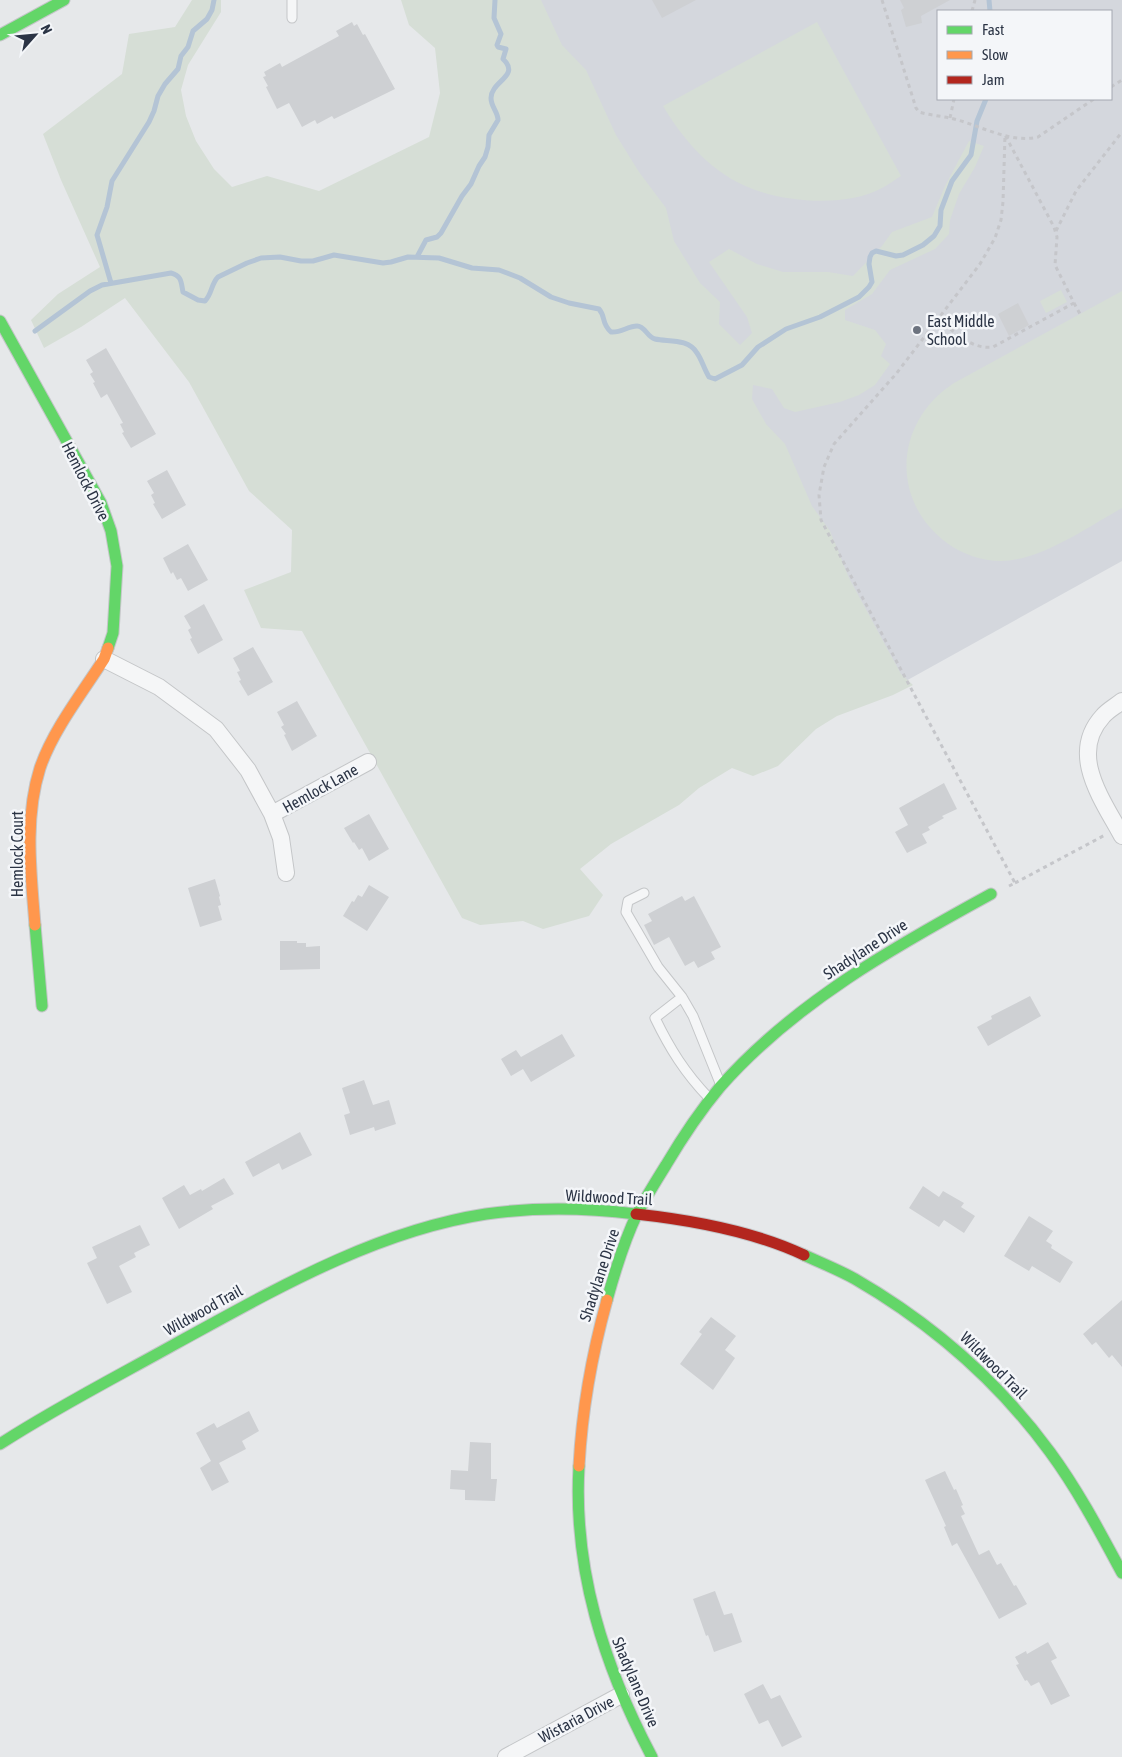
<svg xmlns="http://www.w3.org/2000/svg" width="1122" height="1757" font-family="'Asap Condensed',sans-serif">
<style>
.built{fill:#d4d7dd;fill-rule:evenodd}
.green{fill:#d6ded6}
.lines{fill:none;stroke-linecap:round;stroke-linejoin:round}
.stream{stroke:#b4c4d5;stroke-width:5}
.building{fill:#ced0d3}
.lane-casing{stroke:#c4c6c8;stroke-width:11}
.street-casing{stroke:#c4c6c8;stroke-width:18}
.fast-casing{stroke:#c4c6c8;stroke-width:13}
.slow-casing{stroke:#c4c6c8;stroke-width:13}
.jam-casing{stroke:#c4c6c8;stroke-width:13}
.path{stroke:#c5c6ca;stroke-width:3;stroke-dasharray:4 4;stroke-linecap:butt}
.lane{stroke:#f5f6f7;stroke-width:9}
.street{stroke:#f5f6f7;stroke-width:16}
.fast{stroke:#63d668;stroke-width:11}
.slow{stroke:#ff974d;stroke-width:11}
.jam{stroke:#b3261e;stroke-width:11}
.poi-dot{fill:#6c737f;stroke:#f4f6f9;stroke-width:2}
.labels{text-anchor:middle;stroke-width:5;stroke-linejoin:round;paint-order:stroke}
.poi-label{font-size:16px;fill:#2b3445;stroke:#f4f6f9;text-anchor:start}
.street-label{font-size:16px;fill:#2b3445;stroke:#f4f6f9}
</style>
<rect width="100%" height="100%" fill="#e6e8ea"/>
<path class="built" d="M533,0H1122V561L904,682ZM938,11H1111V99H938Z"/>
<path class="green" d="M192,0H221V12L188,65L181,90L186,116L196,141L214,169L232,187L267,176L319,191L429,137L440,93L435,48L409,25L401,0H541L562,45L586,70L616,135L639,172L666,208L674,241L700,283L720,302L719,324L740,345L752,333L747,317L709,262L729,249L757,264L783,272H828L853,276L882,246L892,232L932,217L945,186L969,141L984,146L975,167L959,194L950,220L949,234L935,249L890,270L872,294L845,310V320L875,330L886,344L881,356L890,364L875,385L859,395L840,402L795,412L784,408L772,389L753,385L752,399L766,424L785,444L812,506L830,531L849,578L901,674L913,685L893,695L837,716L816,729L778,766L753,776L732,768L699,788L679,805L611,844L580,869L603,895L589,916L543,929L523,921L480,925L462,918L302,631L261,628L244,590L291,572L292,530L249,491L189,382L125,298L81,327L44,348L31,320L58,294L100,267L61,180L43,134L122,74L129,34L175,27Z
M817,22L901,176C894,180 888,185 882,188C844,209 774,202 737,182C705,165 681,136 663,106Z
M1061,290L1067,302L1046,313L1040,301Z
M1122,291V508C1088,527 1040,561 1001,561C982,561 962,554 947,543C889,500 895,421 954,383Z"/>
<g class="lines">
<path class="stream" d="M989,0L990,11
M417,257L426,240L437,237L441,233L462,196L471,184L479,166L485,157L488,147L489,135L498,120C498,112 491,107 491,98C491,81 521,76 503,59L506,49L498,47L497,45L501,34L494,18L495,0
M111,283L97,235L107,207L112,181L149,122L154,111L158,96L165,84L178,69L181,56L188,47L193,31L207,19L212,10L214,0
M35,331L90,291L102,285L171,273C182,276 181,282 183,292L198,300L205,301C212,294 211,284 218,277L247,263L261,258L280,257L301,261H313L334,255L383,263L391,262L408,257L439,258L472,268L499,270L520,278L551,297L569,303L599,309C606,317 601,323 611,332C621,333 628,326 637,326C645,326 647,337 655,339C668,342 688,338 697,353C702,360 704,369 709,377L715,379L742,365L758,347L786,329L820,317L859,297L869,287L872,282L869,264L870,257L872,253L876,251L896,256L903,255L923,245L934,236L940,226L941,210L952,181L971,155L977,121L986,99"/>
</g>
<path class="building" d="M652,0H696L662,18Z
M900,0H950L921,16L922,23L906,27L901,10L904,8Z
M352,22L354,26L357,24L363,35L365,34L395,89L334,119L332,116L317,124L315,120L302,127L289,103L277,109L266,87L268,86L263,77L266,76L264,72L280,63L282,67L339,36L336,31Z
M1018,303L1029,325L1009,336L998,314Z
M106,348L156,434L131,448L122,433L124,432L120,424L123,423L107,394L101,398L93,383L95,382L90,374L93,372L86,360Z
M167,470L186,505L162,519L153,504L155,503L151,495L154,493L147,481Z
M188,544L208,580L188,591L181,578L177,580L173,572L171,574L163,558Z
M204,604L223,640L198,654L190,639L192,638L188,630L191,628L184,616Z
M253,647L273,682L248,696L239,681L241,680L237,672L240,671L233,658Z
M297,701L317,736L292,751L284,735L286,734L281,727L284,725L277,712Z
M944,783L957,809L942,816L944,818L928,827L930,830L922,834L927,843L907,853L895,832L908,825L899,808Z
M369,814L389,849L369,861L362,848L359,850L354,842L353,843L344,828Z
M215,879L220,896L219,897L221,905L218,906L222,920L200,927L188,888Z
M369,885L389,897L367,931L343,916L352,901L354,902L358,895L362,897Z
M682,896L685,901L694,896L721,947L711,952L715,959L698,968L694,961L685,966L669,937L654,945L644,925L652,921L648,914Z
M280,941H297V943H306V947L320,946V969L280,970Z
M1030,996L1041,1016L988,1046L977,1027L992,1019L991,1016Z
M562,1034L575,1056L531,1082L523,1069L511,1076L501,1059L516,1050L521,1057Z
M364,1080L373,1105L389,1100L396,1124L375,1131L374,1127L350,1135L344,1115L350,1113L342,1088Z
M300,1132L312,1155L282,1170L279,1163L253,1177L245,1162Z
M224,1178L234,1194L211,1206L213,1209L179,1229L162,1198L184,1185L190,1195L201,1189L202,1191Z
M923,1186L939,1197L943,1191L964,1203L961,1207L975,1216L964,1233L944,1220L939,1227L909,1208Z
M1029,1216L1053,1231L1046,1241L1052,1245L1051,1248L1073,1262L1060,1283L1032,1266L1029,1271L1004,1256Z
M140,1225L150,1245L134,1253L136,1257L119,1266L132,1292L107,1304L87,1263L97,1258L92,1247Z
M1122,1300V1367L1112,1355L1109,1358L1096,1342L1092,1345L1083,1334Z
M711,1317L736,1336L725,1350L735,1358L713,1390L680,1364L702,1334L699,1332Z
M249,1411L259,1431L242,1441L246,1449L219,1463L229,1482L212,1491L200,1468L211,1461L196,1433L214,1423L217,1428Z
M470,1442L491,1443V1479H497L495,1501L465,1500V1490L450,1489L451,1470L468,1471Z
M945,1471L954,1490L956,1489L963,1505L961,1506L965,1514L961,1516L979,1555L989,1550L997,1565L1001,1563L1014,1586L1016,1585L1027,1604L999,1619L957,1543L952,1546L944,1527L946,1526L925,1480Z
M715,1591L724,1615L732,1613L742,1642L714,1652L708,1635L706,1636L693,1599Z
M1048,1642L1057,1658L1051,1661L1070,1696L1051,1705L1039,1682L1031,1686L1027,1680L1025,1681L1016,1665L1019,1664L1015,1657L1026,1651L1027,1654Z
M763,1684L771,1699L780,1695L802,1737L782,1747L768,1720L759,1724L744,1694Z"/>
<g class="lines">
<defs>
<path id="lane" d="M292,0V18
M644,893L628,901L626,912L658,967L682,997L693,1016L720,1083
M682,997L655,1018C670,1049 685,1073 709,1098"/>
<path id="street" d="M104,659L159,687L216,729L248,770L272,814L281,838L286,873
M1122,701C1116,706 1108,710 1103,716C1068,754 1102,799 1122,836
M272,814L368,762
M506,1757L621,1695"/>
<path id="fast" d="M0,35L64,0
M0,321L101,503L111,531L117,566L113,633L108,648
M35,925L42,1006
M804,1255C821,1263 839,1270 855,1279C931,1323 998,1381 1050,1452C1078,1490 1100,1532 1122,1573
M607,1300C615,1271 624,1241 637,1214C646,1197 656,1181 666,1165C682,1138 700,1111 720,1087C794,1003 894,947 991,894
M0,1444C57,1407 118,1376 177,1343C274,1290 375,1231 486,1214C535,1207 587,1208 636,1214
M579,1466C573,1570 604,1666 652,1757"/>
<path id="slow" d="M35,925C31,874 24,818 40,768C53,730 82,693 104,659L108,648
M579,1466C582,1410 592,1354 607,1300"/>
<path id="jam" d="M636,1214C691,1220 753,1231 804,1255"/>
</defs>
<use href="#lane" class="lane-casing"/>
<use href="#street" class="street-casing"/>
<use href="#fast" class="fast-casing"/>
<use href="#slow" class="slow-casing"/>
<use href="#jam" class="jam-casing"/>
<path class="path" d="M882,0L916,108L919,112C929,115 940,116 950,118C978,124 1009,144 1038,137L1094,99
M972,11L975,0
M1111,87L1122,80
M950,118L954,99
M1056,231L1076,191L1122,132
M1074,303L1080,314
M938,319C954,331 971,350 993,347L1074,303L1055,265L1057,237L1054,227L1005,135L1003,202L1001,220L995,238L980,264L896,374L834,444L824,467L819,495L821,520L1015,883L1009,886
M1015,883L1105,835"/>
<use href="#lane" class="lane"/>
<use href="#street" class="street"/>
<use href="#fast" class="fast"/>
<use href="#slow" class="slow"/>
<use href="#jam" class="jam"/>
</g>
<circle class="poi-dot" cx="917" cy="330" r="5"/>
<g class="labels">
<g class="poi-label">
<text x="927" y="327">East Middle<tspan x="927" dy="18">School</tspan></text>
</g>
<g class="street-label">
<text transform="translate(86 481) rotate(63)" y="6">Hemlock Drive</text>
<text transform="translate(320 788) rotate(-29)" y="6">Hemlock Lane</text>
<text transform="translate(17 854) rotate(-90)" y="6">Hemlock Court</text>
<text transform="translate(865 949) rotate(-33)" y="6">Shadylane Drive</text>
<text transform="translate(609 1197) rotate(3)" y="6">Wildwood Trail</text>
<text transform="translate(599 1275) rotate(-72)" y="6">Shadylane Drive</text>
<text transform="translate(203 1310) rotate(-29)" y="6">Wildwood Trail</text>
<text transform="translate(994 1365) rotate(45)" y="6">Wildwood Trail</text>
<text transform="translate(636 1682) rotate(67)" y="6">Shadylane Drive</text>
<text transform="translate(576 1719) rotate(-28)" y="6">Wistaria Drive</text>
</g>
</g>
<rect x="937" y="10" width="175" height="90" fill="#f4f6f9" stroke="#a4a8b1"/>
<rect x="947" y="26" width="25" height="8" fill="#63d668" stroke="#a4a8b1"/>
<text x="982" y="35" font-size="15" fill="#2b3445">Fast</text>
<rect x="947" y="51" width="25" height="8" fill="#ff974d" stroke="#a4a8b1"/>
<text x="982" y="60" font-size="15" fill="#2b3445">Slow</text>
<rect x="947" y="76" width="25" height="8" fill="#b3261e" stroke="#a4a8b1"/>
<text x="982" y="85" font-size="15" fill="#2b3445">Jam</text>
<g transform="translate(35 35) rotate(63)" stroke="#f4f6f9" stroke-width="4" paint-order="stroke">
<path d="M0-4L9 19L0 12L-9 19Z" fill="#2b3445"/>
<text y="-8" font-size="14" font-weight="bold" text-anchor="middle" fill="#2b3445">N</text>
</g>
</svg>
